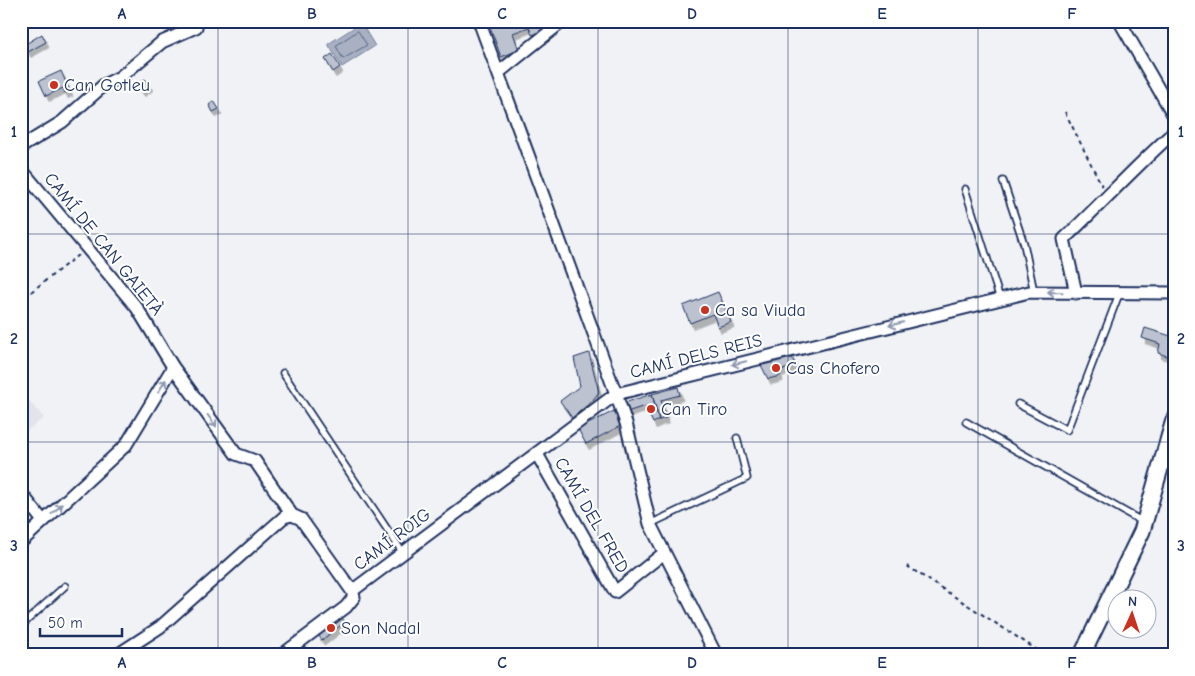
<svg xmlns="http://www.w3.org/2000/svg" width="1195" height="676" font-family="'Comic Neue',sans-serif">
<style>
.built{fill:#e1e4ea}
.water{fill:#a8b0c2;stroke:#707c9a}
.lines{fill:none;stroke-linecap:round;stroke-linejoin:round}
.shore{stroke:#536386;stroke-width:1}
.building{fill:#bcc2d0;stroke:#1b2f5e;filter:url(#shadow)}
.lane-casing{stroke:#1b2f5e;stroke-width:9}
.street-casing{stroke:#1b2f5e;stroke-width:15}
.secondary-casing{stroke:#1b2f5e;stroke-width:19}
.path{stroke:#1b2f5e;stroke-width:2;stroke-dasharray:4 4;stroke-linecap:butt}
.lane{stroke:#fff;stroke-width:5.5}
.street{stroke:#fff;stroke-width:11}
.secondary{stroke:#fff;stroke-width:15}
.oneway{stroke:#8d97ae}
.grid{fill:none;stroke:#1b2f5e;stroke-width:1;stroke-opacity:0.55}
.poi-dot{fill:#c8321e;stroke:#fff;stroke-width:2}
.labels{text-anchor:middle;stroke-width:4;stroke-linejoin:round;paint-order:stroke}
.poi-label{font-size:18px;fill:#1b2f5e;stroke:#fff;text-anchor:start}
.street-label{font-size:18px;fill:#1b2f5e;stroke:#fff}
.neatline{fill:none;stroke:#1b2f5e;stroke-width:2}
.grid-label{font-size:16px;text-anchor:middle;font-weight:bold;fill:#1b2f5e}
</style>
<defs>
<filter id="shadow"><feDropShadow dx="3" dy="5.5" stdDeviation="0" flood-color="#0004"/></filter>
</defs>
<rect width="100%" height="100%" fill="#f1f2f5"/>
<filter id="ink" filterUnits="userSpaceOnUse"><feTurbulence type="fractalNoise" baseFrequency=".02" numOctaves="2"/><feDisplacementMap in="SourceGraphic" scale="10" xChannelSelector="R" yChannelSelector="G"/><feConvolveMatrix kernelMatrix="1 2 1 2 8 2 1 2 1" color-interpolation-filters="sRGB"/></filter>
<g filter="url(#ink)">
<path class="built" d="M21,391L44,418L21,435Z"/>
<path class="water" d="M361,23L375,46L342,67L328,44Z"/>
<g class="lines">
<path class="shore" d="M358,31L367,45L343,59L336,46Z"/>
</g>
<path class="building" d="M497,21H549L552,28L532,35L529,27L513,33L519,50L501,57L489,24Z
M42,34L46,42L28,52L24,45Z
M332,54L340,67L333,72L325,59Z
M61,71L70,91L65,93L63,88L46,96L39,81Z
M145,79L150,85L142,91L137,85Z
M214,101L219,109L213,112L209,105Z
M718,292L731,322L718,327L713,314L690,323L683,306Z
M1145,328L1174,337L1170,357L1158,353L1160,344L1142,338Z
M589,353L599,392L592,401L572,418L560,401L580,386L574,358Z
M792,356L795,366L779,371L780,376L768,379L761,365Z
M678,387L680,395L661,400L666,418L659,420L652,394Z
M652,394L659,420L653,423L645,406L627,412L624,403Z
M614,411L622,425L586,444L578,429Z
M340,615L345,622L322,640L317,634Z"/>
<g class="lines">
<defs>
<path id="lane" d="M1003,181L1024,244L1034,292
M965,189L1000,299
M283,373L403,553
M1018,404L1067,430L1119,294
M966,422L1143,522
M650,524L747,478L737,438
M21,626L65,586"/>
<path id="street" d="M479,21L616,394L626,423L650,524L716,655
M1120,22L1174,116
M498,73L563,21
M21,147L62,122L104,85L120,77L162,42L196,27
M21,169L137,308L173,367L236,454L255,461L292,515
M1076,293L1064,239C1101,204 1136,166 1174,132
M537,454L615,592L664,553
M21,493L43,521
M21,542L126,445L173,367
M117,655L160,627L284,517L292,515L301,519L352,591L616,394L1029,292L1174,293
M282,655L346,607L354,597L352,591"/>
<path id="secondary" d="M1082,655L1142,531L1174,420"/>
</defs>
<use href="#lane" class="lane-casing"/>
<use href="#street" class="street-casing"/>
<use href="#secondary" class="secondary-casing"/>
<path class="path" d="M1065,112L1102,186
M31,292L78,255
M907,566L1045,655"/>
<use href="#lane" class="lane"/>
<use href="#street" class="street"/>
<use href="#secondary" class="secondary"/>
</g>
<defs><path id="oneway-shaft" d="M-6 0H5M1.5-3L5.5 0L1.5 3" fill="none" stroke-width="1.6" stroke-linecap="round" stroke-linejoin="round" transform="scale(1.25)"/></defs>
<g class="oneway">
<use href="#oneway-shaft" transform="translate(1055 292) rotate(-179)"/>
<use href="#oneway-shaft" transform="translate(896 324) rotate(166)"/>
<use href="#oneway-shaft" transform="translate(739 363) rotate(166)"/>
<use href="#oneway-shaft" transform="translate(162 386) rotate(-59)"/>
<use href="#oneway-shaft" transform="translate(212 421) rotate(54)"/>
<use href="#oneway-shaft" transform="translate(57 509) rotate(-42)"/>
</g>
</g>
<path class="grid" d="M218,21V655M408,21V655M598,21V655M788,21V655M978,21V655M21,234H1174M21,442H1174"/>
<g class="poi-dot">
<circle cx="54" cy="85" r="5"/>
<circle cx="705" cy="310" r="5"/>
<circle cx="776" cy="368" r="5"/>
<circle cx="651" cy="409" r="5"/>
<circle cx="331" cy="628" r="5"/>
</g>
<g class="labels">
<g class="poi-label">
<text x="64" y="91">Can Gotleu</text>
<text x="715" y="316">Ca sa Viuda</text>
<text x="786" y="374">Cas Chofero</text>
<text x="661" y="415">Can Tiro</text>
<text x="341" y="634">Son Nadal</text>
</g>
<g class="street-label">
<text transform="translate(104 244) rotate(51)" y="6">CAMÍ DE CAN GAIETÀ</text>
<text transform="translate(696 356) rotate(-14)" y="6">CAMÍ DELS REIS</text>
<text transform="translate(592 515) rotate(60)" y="6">CAMÍ DEL FRED</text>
<text transform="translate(392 539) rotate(-37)" y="6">CAMÍ ROIG</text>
</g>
</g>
<rect width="1195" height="676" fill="none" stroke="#fff" stroke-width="55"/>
<g transform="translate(1132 614) rotate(3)"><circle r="24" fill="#ffffff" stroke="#a4acbf"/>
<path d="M0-4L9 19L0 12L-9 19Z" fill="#c8321e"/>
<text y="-8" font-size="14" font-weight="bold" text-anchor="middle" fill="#1b2f5e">N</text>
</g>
<path d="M40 628v8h82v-8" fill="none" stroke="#1b2f5e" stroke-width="2.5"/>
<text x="48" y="628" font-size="15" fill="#1b2f5e" stroke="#ffffff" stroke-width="4" paint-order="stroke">50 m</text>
<rect x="28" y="28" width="1140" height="620" class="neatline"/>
<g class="grid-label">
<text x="122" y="19">A</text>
<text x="312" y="19">B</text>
<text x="502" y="19">C</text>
<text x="692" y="19">D</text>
<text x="882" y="19">E</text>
<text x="1072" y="19">F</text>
<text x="14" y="137">1</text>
<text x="1181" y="137">1</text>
<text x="14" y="344">2</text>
<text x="1181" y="344">2</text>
<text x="14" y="551">3</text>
<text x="1181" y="551">3</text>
<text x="122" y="668">A</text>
<text x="312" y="668">B</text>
<text x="502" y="668">C</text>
<text x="692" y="668">D</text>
<text x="882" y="668">E</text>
<text x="1072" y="668">F</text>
</g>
</svg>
